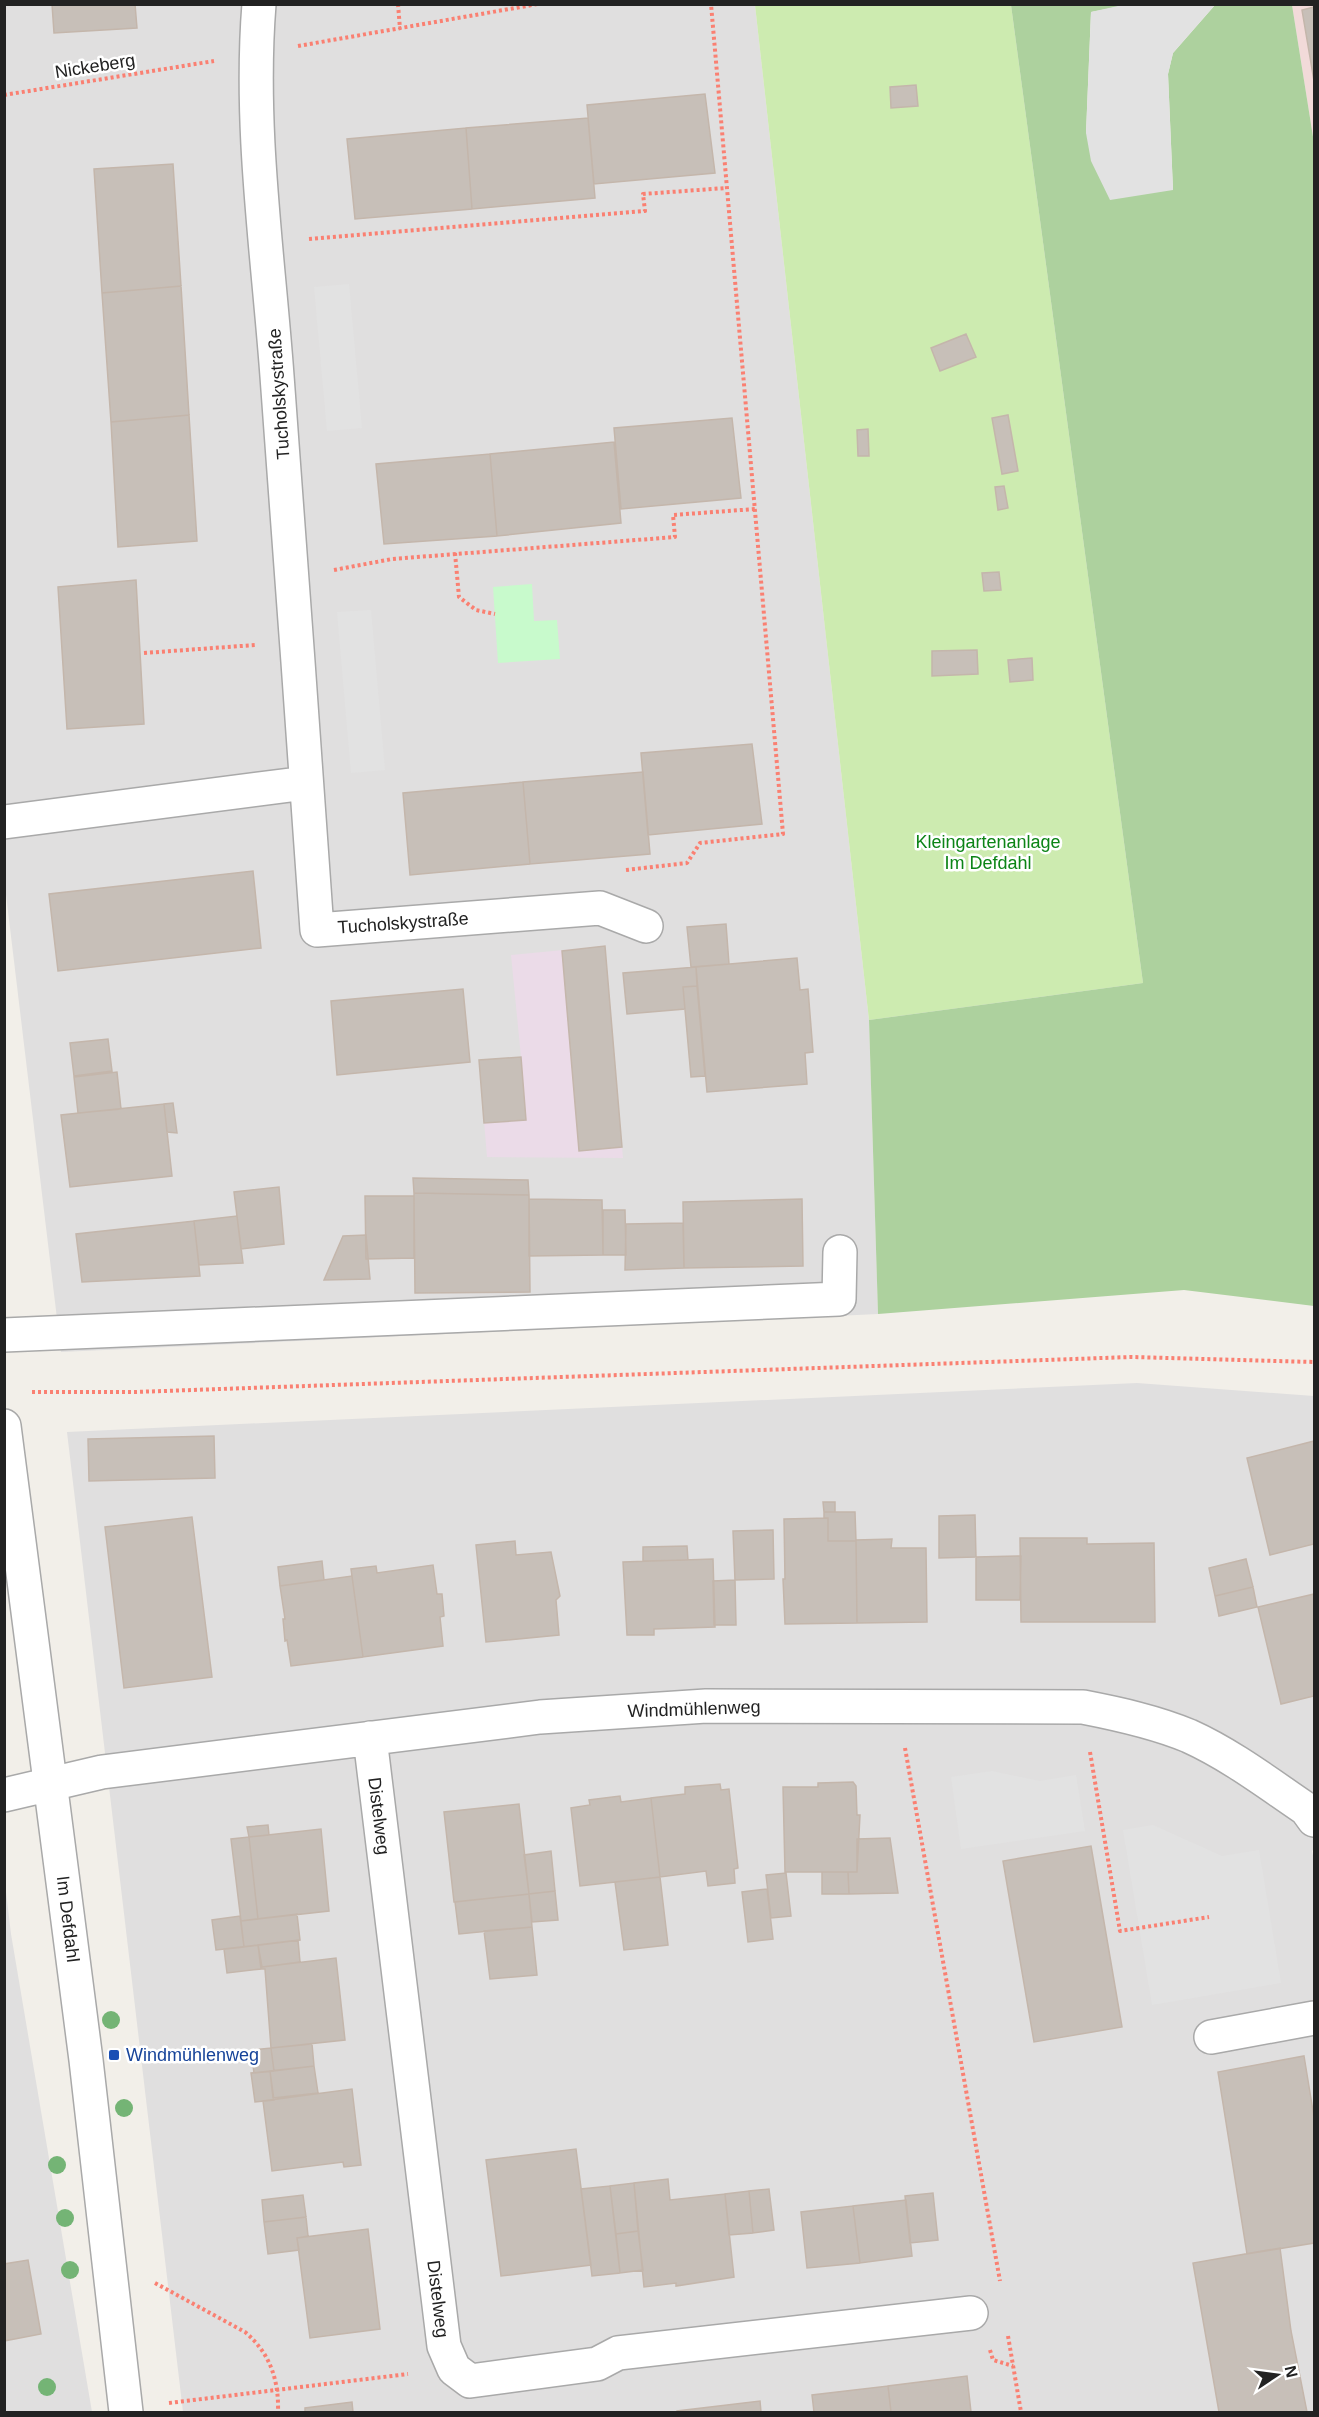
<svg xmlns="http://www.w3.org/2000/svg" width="1319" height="2417" font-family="Helvetica,sans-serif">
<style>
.residential{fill:#e0dfdf}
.commercial{fill:#f2dad9}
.industrial{fill:#ebdbe8}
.grass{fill:#cdebb0}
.forest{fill:#add19e}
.park{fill:#c8facc}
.parking{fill:#e2e2e2}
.building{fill:#c7bfb8;stroke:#c4b6ab;stroke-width:1.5}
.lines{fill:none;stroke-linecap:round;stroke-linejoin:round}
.minor-casing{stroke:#a9a9a9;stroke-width:36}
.path{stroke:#fa8072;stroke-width:4;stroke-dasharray:3 3;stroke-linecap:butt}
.minor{stroke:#fff;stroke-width:33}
.tree{fill:#74b475}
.transit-dot{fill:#1a4fb4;stroke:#fff;stroke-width:2}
.labels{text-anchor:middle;stroke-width:5;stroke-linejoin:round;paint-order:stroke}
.street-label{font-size:18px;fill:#222;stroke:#fff}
.park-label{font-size:18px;fill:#0c8416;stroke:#fff}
.transit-label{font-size:18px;fill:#164399;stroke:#fff;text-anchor:start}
</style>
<rect width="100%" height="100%" fill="#f2efe9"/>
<path class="residential" d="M4,5H755L869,1020L878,1314L61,1352L4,878Z
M1137,1383L1314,1396V1849L1312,1851L1314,1860V2412H183L67,1432Z
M4,1875L11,1934L92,2412H5Z"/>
<path class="commercial" d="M1292,5H1314V143Z"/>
<path class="industrial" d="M605,946L623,1158L487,1157L479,1060L521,1057L511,955Z"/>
<path class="grass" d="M755,5H1011L1143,983L869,1020Z"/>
<path class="forest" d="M1011,5H1127L1091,12L1086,133L1173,190L1168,74L1173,53L1215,5H1292L1314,143V1306L1184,1290L878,1314L869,1020L1143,983Z"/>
<path class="park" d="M532,584L534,621L557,620L560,659L498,663L493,587Z"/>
<path class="parking" d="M1127,4L1215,5L1173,53L1168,74L1173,190L1110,200L1091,161L1086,133L1091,12Z
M349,284L362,428L327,431L314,287Z
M371,610L385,770L351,773L337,612Z
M992,1771L1040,1781L1076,1775L1085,1831L961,1849L951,1777Z
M1153,1825L1222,1856L1259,1850L1281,1983L1152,2005L1123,1830Z"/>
<path class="building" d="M52,4H135L137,28L54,33Z
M1314,7V81L1302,10Z
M916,85L918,106L891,108L890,87Z
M705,94L715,173L594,184L587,105Z
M588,118L595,198L472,209L466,128Z
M466,128L472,209L355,219L347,139Z
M173,164L181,286L102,293L94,169Z
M181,286L189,415L111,422L102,293Z
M966,334L976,357L940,371L931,348Z
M189,415L197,541L118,547L111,422Z
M1008,415L1018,471L1002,474L992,418Z
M732,418L741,498L621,509L614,428Z
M868,429L869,456H858L857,430Z
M614,442L621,523L497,536L490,454Z
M490,454L497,536L384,544L376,464Z
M1004,486L1008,508L998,510L995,487Z
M999,572L1001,590L984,591L982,573Z
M136,580L144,724L67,729L58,587Z
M977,650L978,674L932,676V651Z
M1032,658L1033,680L1010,682L1008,660Z
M752,744L762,824L648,835L641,753Z
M643,772L650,854L530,864L523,782Z
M523,782L530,864L410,875L403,793Z
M253,871L261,948L58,971L49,894Z
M726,924L729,964L691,967L687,927Z
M605,946L622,1147L579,1151L562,951Z
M797,958L800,990L808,989L813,1052L805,1053L807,1084L707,1092L696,967Z
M696,967L697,986L683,987L685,1009L627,1014L623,973Z
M697,986L705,1076L691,1077L683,987Z
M463,989L470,1062L337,1075L331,1001Z
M108,1039L112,1071L74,1076L70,1043Z
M521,1057L526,1120L484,1123L479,1060Z
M117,1072L121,1109L78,1113L74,1077Z
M173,1103L177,1133L167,1132L164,1104Z
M164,1104L172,1176L70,1187L61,1115Z
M413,1178L528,1180L529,1195L414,1193Z
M279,1187L284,1244L241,1249L234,1192Z
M414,1193L529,1195L530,1292L415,1293Z
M365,1196H414V1258L366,1259Z
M529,1199L602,1200L603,1255L529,1256Z
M802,1199L803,1266L684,1268L683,1202Z
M603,1210H625L626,1255H603Z
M237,1216L243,1263L199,1265L194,1221Z
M194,1221L200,1276L82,1282L76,1234Z
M683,1223L684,1268L625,1270L626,1224Z
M366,1235L370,1279L324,1280L343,1236Z
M214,1436L215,1478L89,1481L88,1439Z
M1314,1441V1544L1270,1555L1247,1458Z
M823,1502H835V1512H824Z
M824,1512H855L856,1541H828V1518H824Z
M975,1515L976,1557L939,1558V1516Z
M192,1517L212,1677L124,1688L105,1527Z
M828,1518V1541H856L857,1623L785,1624L783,1579H785L784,1519Z
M773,1530L774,1579L735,1580L733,1531Z
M1020,1538H1087V1544L1154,1543L1155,1622H1021Z
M892,1539L891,1548H926L927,1622L857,1623L856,1540Z
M515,1541L516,1555L551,1552L560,1596L556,1600L559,1635L486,1642L476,1545Z
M687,1546L688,1560L643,1561V1547Z
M1021,1556L1020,1600H976V1557Z
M713,1559L715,1627L654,1629V1635H627L623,1562Z
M1246,1559L1253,1587L1215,1596L1209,1568Z
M322,1561L324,1580L280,1586L278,1567Z
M433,1565L437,1594H442L444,1616L440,1617L443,1646L363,1657L351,1569L376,1566L377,1573Z
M352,1576L363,1657L291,1666L287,1640L285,1641L283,1619H285L280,1586Z
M735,1580L736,1625H714L713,1581Z
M1253,1587L1257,1607L1219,1616L1215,1596Z
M1314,1594V1696L1281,1704L1258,1607Z
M853,1782L856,1786L857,1815H860L857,1872H785L783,1787H818V1783Z
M720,1784L721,1790L729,1789L738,1868L734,1869L735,1883L708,1886L706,1871L660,1877L651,1798L685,1794V1787Z
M620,1796L621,1802L651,1798L660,1877L580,1886L571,1808L590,1805L589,1800Z
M519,1804L529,1894L454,1902L444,1812Z
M268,1825L269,1835L249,1837L247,1827Z
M321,1829L329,1911L258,1919L249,1837Z
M249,1837L258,1919L241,1921L231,1839Z
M890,1838L898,1893L849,1894L848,1872H857V1839Z
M1091,1846L1122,2027L1034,2042L1003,1861Z
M551,1851L555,1891L529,1894L524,1855Z
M822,1872H848L849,1894H822Z
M786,1873L791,1916L771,1918L766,1875Z
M660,1877L668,1945L624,1950L615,1882Z
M767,1889L773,1939L748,1942L742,1892Z
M555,1891L558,1920L532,1922L529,1894Z
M529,1894L532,1927L459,1934L455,1902Z
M297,1914L300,1940L244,1947L241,1921Z
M240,1916L244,1947L216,1950L212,1920Z
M532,1927L537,1975L490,1979L484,1931Z
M298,1940L300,1962L262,1967L258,1945Z
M258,1945L261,1969L227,1973L224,1949Z
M336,1958L345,2040L271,2048L265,1969H261L262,1967Z
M312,2044L314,2066L274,2071L271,2048Z
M271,2048L274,2071L254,2073L251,2050Z
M1304,2056L1314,2117V2243L1247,2254L1218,2072Z
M314,2066L318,2093L273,2098L270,2071Z
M270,2071L274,2100L255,2102L251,2073Z
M352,2089L361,2165L344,2167L343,2162L272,2171L263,2101Z
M576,2149L591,2265L501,2276L486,2160Z
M668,2179L670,2200L725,2194L734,2277L676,2286V2283L644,2287L634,2183Z
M634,2183L638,2231L616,2234L610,2186Z
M610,2186L620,2273L592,2276L581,2189Z
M769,2189L774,2230L753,2233L749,2191Z
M749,2191L753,2233L729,2235L725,2194Z
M933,2193L938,2240L910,2243L905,2196Z
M303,2195L306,2217L264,2222L262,2200Z
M906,2200L912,2256L860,2263L853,2206Z
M853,2206L860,2263L807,2268L801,2212Z
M306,2217L308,2236L297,2238L299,2250L268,2254L264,2222Z
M368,2229L380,2329L310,2338L297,2238Z
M638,2231L643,2270L620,2273L616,2234Z
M1280,2248L1291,2331L1307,2412H1219L1193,2263Z
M28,2260L41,2334L4,2341V2264Z
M967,2376L971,2412H891L888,2386Z
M888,2386L891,2412H814L812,2395Z
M760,2401L761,2412H677V2411Z
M352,2402L353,2412H305V2408Z"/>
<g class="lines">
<defs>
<path id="minor" d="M259,4C249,128 268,253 277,376C292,561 303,745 317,930L600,908L646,926
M4,822L306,783
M4,1335L839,1299L840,1252
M4,1426L86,2060L126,2412
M370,1738L444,2346L454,2369L470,2381L597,2364L618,2353L971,2313
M4,1795L102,1772L540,1717L706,1706L1083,1707C1119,1714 1156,1722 1189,1736C1231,1755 1269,1784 1306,1809L1314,1820
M1211,2037L1314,2018"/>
</defs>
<use href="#minor" class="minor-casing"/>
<path class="path" d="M398,4L400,29
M298,46L538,4
M4,95L214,61
M309,239L645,211L643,194L726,188
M455,553L459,597L476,610L495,614
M334,570L392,559L675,537L673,515L755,509
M144,653L255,645
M626,870L687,863L700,843L783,834L711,4
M32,1392H135L1131,1357L1314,1362
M905,1748L1000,2281
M1090,1752L1120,1931L1209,1917
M155,2283L245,2332C270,2353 279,2380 278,2412
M1008,2336L1021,2412
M990,2350L993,2360L1013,2366
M169,2403L408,2374"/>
<use href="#minor" class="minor"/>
</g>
<g class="tree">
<circle cx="111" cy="2020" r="9"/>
<circle cx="124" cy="2108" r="9"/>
<circle cx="57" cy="2165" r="9"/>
<circle cx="65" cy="2218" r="9"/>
<circle cx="70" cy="2270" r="9"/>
<circle cx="47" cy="2387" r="9"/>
</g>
<rect class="transit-dot" x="108" y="2049" width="12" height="12" rx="3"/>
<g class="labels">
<g class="street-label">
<text transform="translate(95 66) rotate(-9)" y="6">Nickeberg</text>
<text transform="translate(279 394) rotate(-94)" y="6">Tucholskystraße</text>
<text transform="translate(403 923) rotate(-4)" y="6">Tucholskystraße</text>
<text transform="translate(694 1709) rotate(-2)" y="6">Windmühlenweg</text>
<text transform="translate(379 1816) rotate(83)" y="6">Distelweg</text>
<text transform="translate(68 1919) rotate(83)" y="6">Im Defdahl</text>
<text transform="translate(438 2299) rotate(83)" y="6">Distelweg</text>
</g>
<g class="park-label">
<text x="988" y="848">Kleingartenanlage<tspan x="988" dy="21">Im Defdahl</tspan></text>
</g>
<g class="transit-label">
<text x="126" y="2061">Windmühlenweg</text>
</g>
</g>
<rect width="1319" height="2417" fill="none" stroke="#222222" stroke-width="12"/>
<g transform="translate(1277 2375) rotate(77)" stroke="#ffffff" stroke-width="4.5" paint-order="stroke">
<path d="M0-4.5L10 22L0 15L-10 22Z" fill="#222222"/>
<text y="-9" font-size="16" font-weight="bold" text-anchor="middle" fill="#222222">N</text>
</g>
</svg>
